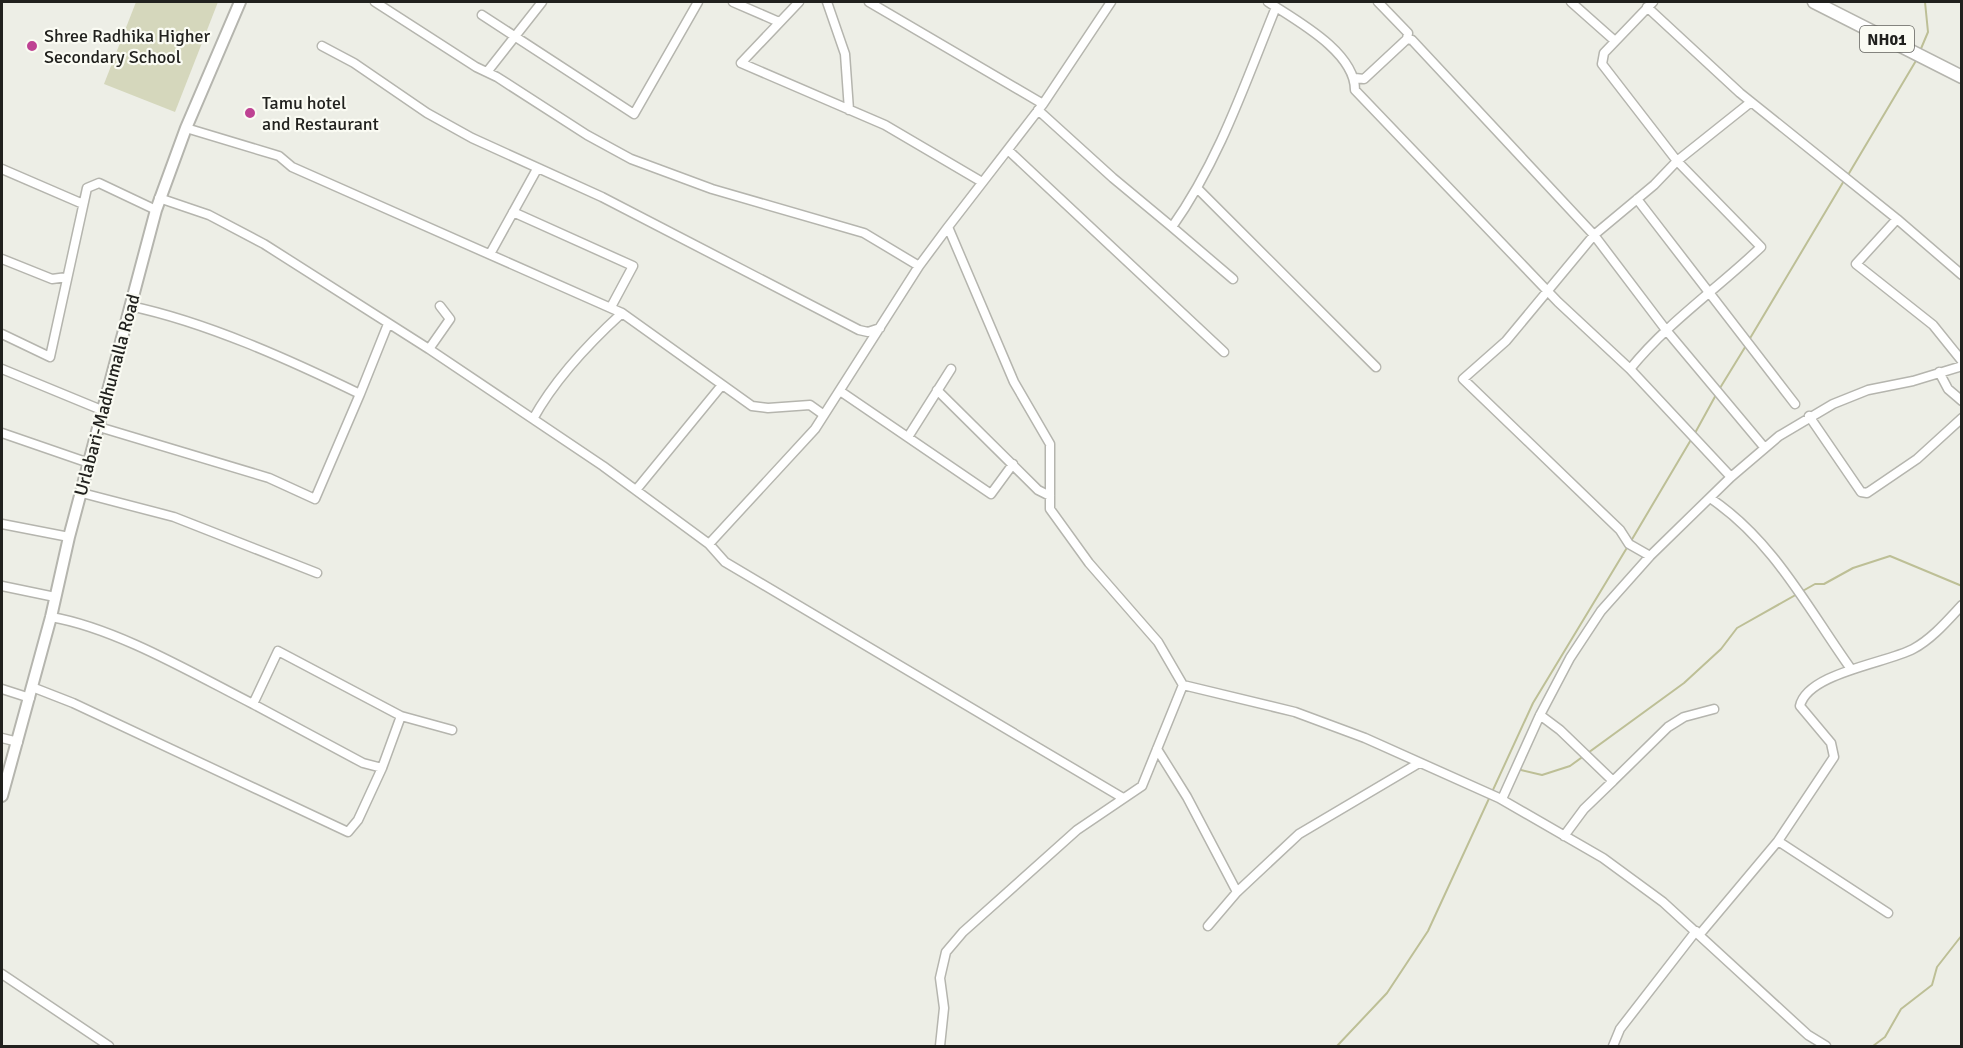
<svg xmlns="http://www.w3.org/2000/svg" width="1963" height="1048" font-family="Signika,sans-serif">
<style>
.green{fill:#d5d7bc}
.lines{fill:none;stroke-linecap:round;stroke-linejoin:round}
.stream{stroke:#bdbf96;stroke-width:2}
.minor-casing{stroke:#b5b5ae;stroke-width:11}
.major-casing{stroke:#b5b5ae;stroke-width:14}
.highway-casing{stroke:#b5b5ae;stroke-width:15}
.minor{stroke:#fff;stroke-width:8}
.major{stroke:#fff;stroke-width:10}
.highway{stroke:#fff;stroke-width:12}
.poi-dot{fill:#be4293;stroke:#fafbf3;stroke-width:2}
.labels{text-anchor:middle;stroke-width:4.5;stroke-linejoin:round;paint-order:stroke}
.shield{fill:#fafbf3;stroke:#62625e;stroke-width:1.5}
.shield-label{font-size:16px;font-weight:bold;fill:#21211e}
.poi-label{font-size:18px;fill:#21211e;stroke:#fafbf3;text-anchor:start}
.street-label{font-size:18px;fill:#21211e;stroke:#fafbf3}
</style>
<rect width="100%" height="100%" fill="#edeee6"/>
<path class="green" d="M136,2H218L175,112L104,84Z"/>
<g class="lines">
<path class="stream" d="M1920,51L1928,32L1925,2
M1848,175L1917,59
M1749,340L1845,179
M1720,388L1747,344
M1695,433L1717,393
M1631,541L1692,438
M1521,770L1542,775L1570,766L1684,683L1721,649L1737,628L1815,584H1824L1853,568L1890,556L1962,586
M1337,1046L1387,993L1428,931L1533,703L1628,546
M1873,1046L1885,1037L1901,1009L1932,985L1937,967L1962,935"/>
<defs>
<path id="minor" d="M375,2L476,67L497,77L587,135L631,159L712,189L864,233L919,266
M733,2L779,22
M799,2L741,63L885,125L982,182
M827,2L845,54L849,110
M869,2L1043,104
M1268,2C1297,21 1355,52 1355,90L1558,302L1630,369L1731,477
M1378,2L1408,33L1407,39
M1571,2L1615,41
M1647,7L1740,93L1897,219
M482,15L634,114L698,2
M322,46L354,63L427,113L472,138L602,197L859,330L868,332L880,328
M487,72L542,2
M1355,78L1364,79L1407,39L1412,40L1594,235L1666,330L1764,447
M1038,110L1113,178L1172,227C1220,159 1245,83 1276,7
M186,128L279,156L292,167L622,313
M1008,150L1224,352
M2,169L83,204
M1198,189L1376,367
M159,198L209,215L264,244L429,349L603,466L709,544L725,562L1123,798
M1637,199L1795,404
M513,212L633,266L611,307
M1172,227L1233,279
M490,254L537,169
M2,259L52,279L67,277
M1962,275L1897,219L1856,264L1933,325L1962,361
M130,306C206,322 290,360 360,394L388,324
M2,334L50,357L87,188L99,183L156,210
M429,349L450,319L440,306
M2,369L104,411
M1630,369C1668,322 1717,289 1761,247L1677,161L1751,102
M1939,372L1948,389L1962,401
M937,390L1038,490L1050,496
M840,391L991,494L1013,464
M1809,416L1861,492L1867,493L1917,459L1962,418
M533,419C555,379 588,344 622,313L752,406L768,408L810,405L824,415
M99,427L269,478L315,499L360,394
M2,433L89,463
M908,437L951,369
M636,490L722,385
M82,493L174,517L317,573
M1710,498C1774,541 1808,609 1851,669
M2,524L69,537
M709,544L815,429L919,266L948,227
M1650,556L1629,544L1620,530L1463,379L1506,341L1594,235L1654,185L1677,161L1602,64L1604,53L1653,2
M2,586L55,597
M51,617C116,628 194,674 253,704L278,651L401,716L452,730
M1183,685L1295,712L1365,738L1499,798L1603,858L1663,902L1808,1035L1826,1046
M32,687L73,703L348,832L358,820L382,768
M2,689L30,698
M253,704L363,763L382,768L401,716
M1540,715L1560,730L1613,781L1668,727L1684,717L1714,709
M2,738L18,742
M1157,749L1187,797L1237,892
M1502,799L1540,715L1570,658L1601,611L1650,556L1731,477L1779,436L1833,404L1868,390L1913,381L1962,366
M1564,836L1584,809L1613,781
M1778,841L1888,913
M1208,926L1237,892L1299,834L1419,763
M1700,934L1778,841L1834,757L1831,743L1800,706C1807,673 1887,663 1913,649C1932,639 1948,620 1962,605
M2,974L109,1046
M940,1046L944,1008L940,978L946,952L963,932L1077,830L1142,786L1183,685L1158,642L1089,563L1050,509V444L1014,382L948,227L1043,104L1111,2
M1613,1046L1620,1029L1696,931"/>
<path id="major" d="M2,796L51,617L69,537L156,210L186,128L240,2"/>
<path id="highway" d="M1814,2L1962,77"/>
</defs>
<use href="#minor" class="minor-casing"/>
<use href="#major" class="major-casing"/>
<use href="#highway" class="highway-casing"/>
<use href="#minor" class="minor"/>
<use href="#major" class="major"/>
<use href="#highway" class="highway"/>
</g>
<g class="poi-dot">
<circle cx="32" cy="46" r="6"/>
<circle cx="250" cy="113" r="6"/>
</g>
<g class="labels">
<rect class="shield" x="1860" y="26" width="54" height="26" rx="4.5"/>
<g class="shield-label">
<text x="1887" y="45">NH01</text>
</g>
<g class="poi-label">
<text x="44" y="42">Shree Radhika Higher<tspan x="44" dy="21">Secondary School</tspan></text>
<text x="262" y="109">Tamu hotel<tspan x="262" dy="21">and Restaurant</tspan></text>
</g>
<g class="street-label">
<text transform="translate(107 395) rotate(-75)" y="6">Urlabari-Madhumalla Road</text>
</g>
</g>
<rect width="1963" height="1048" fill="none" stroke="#21211e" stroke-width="6"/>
</svg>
